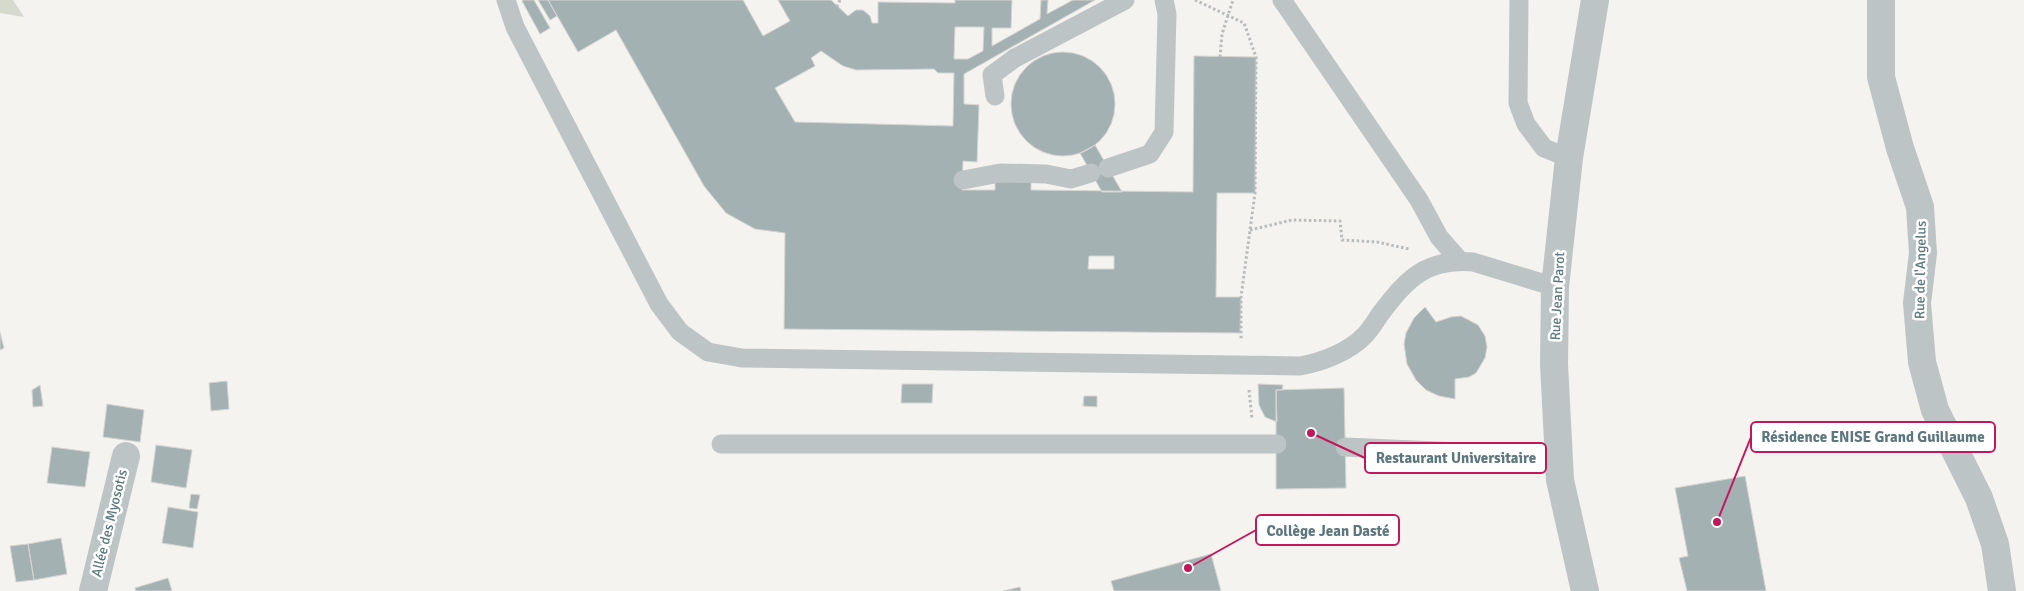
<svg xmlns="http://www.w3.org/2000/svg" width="2024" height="591" font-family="Signika,sans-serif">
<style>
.green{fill:#d5d9ce}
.building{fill:#a4b1b3;stroke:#d5d4d2;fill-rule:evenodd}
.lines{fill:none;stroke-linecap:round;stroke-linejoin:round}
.path{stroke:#b7bcbd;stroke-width:3;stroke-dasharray:2.5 2.5;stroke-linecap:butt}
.service{stroke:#bdc4c6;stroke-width:19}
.minor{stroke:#bdc4c6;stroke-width:28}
.labels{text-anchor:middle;stroke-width:5;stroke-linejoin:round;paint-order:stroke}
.street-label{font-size:14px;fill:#5c777d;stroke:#fff}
.leader{fill:none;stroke:#c2185b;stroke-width:2}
.callout-dot{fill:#c2185b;stroke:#fff;stroke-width:2}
.callout{fill:#fff;stroke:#c2185b;stroke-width:2}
.callout-label{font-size:15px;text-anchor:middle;font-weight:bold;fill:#5c777d}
</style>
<rect width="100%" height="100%" fill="#f4f3ef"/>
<path class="green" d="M0,0H13L24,17L0,13Z"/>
<path class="building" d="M523,0H534L550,28L540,34L522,1Z
M538,0H548L557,16L550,20Z
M548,0H743L763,36L790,21L778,0H831L848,16L856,10H863L870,16L872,23H878V2L955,3V0H1012L1011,28H992V46L1040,19L1041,0H1048L1047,14L1073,0H1095L964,74V104L979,105L977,162L963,161L962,190H995V180L1031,181V190L1193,192L1194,56L1256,57L1255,193H1217L1216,297H1241L1240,333L784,329L785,233L755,229L726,213L704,186L616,30L578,52ZM955,27H984L983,51L968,59H954ZM821,51L843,66L856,70L934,69L938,73H954L953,126L795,122L775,88L815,66L811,58ZM1089,256H1114V269H1088Z
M1011 104a52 52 0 1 1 104 0a52 52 0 1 1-104 0Z
M1095,145L1122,192H1102L1080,153Z
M1425,307L1436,322L1451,317L1461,316L1478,325L1485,336L1487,347L1485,358L1476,373L1469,377L1455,379V399L1439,396L1426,390L1416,380L1407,364L1404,344L1406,333L1414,318Z
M0,332L4,348L0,350Z
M227,381L229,409L211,411L209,383Z
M902,384H933L932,403H901Z
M1258,384L1283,385L1282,390H1276L1277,422L1265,417L1259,405Z
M40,385L43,406L33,407L32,390Z
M1344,388L1346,488L1276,489V390Z
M1084,396H1097V407L1083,406Z
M107,404L144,410L140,442L103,437Z
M156,445L192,450L186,488L151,482Z
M52,447L90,452L85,487L47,483Z
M1745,476L1766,591H1687L1679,558L1688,556L1675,488Z
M191,494L200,495L197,509L189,508Z
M168,507L198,512L193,548L162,543Z
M61,538L67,574L34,580L28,544Z
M28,544L34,580L16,582L10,546Z
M1211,554L1221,591H1114L1111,581Z
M168,578L172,591H136L135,588Z
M1020,587L1021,591H1003Z"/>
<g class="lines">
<path class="path" d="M1195,0L1244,23L1256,57L1255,193L1241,297V340
M837,7L840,0
M1220,57L1222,34L1233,0
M1250,230L1292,220L1340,221L1342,240L1377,242L1409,249
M1249,390L1252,419"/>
<path class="service" d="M506,0L515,27L659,304L680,332L708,352L742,358L1300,366C1322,362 1349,352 1365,335C1371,329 1376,320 1381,313C1407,279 1426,258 1473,262L1555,287
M1282,0L1419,200L1439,237L1460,261
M1519,0L1518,103L1526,124L1544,148L1569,158
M995,96L992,75L1015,58L1125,0
M1108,168L1150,154L1164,132L1167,14L1164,0
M963,180L1000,173L1046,174L1071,179L1091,173
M721,444H1277
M1345,447L1483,453L1559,454"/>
<path class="minor" d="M1881,0V77L1900,148L1920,207L1923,253L1917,303L1922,362L1935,410L1979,498L1995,544L2002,591
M93,591L126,456
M1585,591L1560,480L1554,364L1555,287L1569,158L1595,0"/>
</g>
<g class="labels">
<g class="street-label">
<text transform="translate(1920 270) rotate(-89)" y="5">Rue de l'Angelus</text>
<text transform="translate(1557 296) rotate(-87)" y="5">Rue Jean Parot</text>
<text transform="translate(109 523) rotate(-76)" y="5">Allée des Myosotis</text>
</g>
</g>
<path class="leader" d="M1717 522L1751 437M1311 433L1365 458M1188 568L1256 530"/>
<g class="callout-dot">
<circle cx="1717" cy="522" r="5"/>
<circle cx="1311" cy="433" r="5"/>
<circle cx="1188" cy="568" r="5"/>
</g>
<g class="callout">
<rect x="1751" y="422" width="244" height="30" rx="5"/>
<rect x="1365" y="443" width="181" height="30" rx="5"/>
<rect x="1256" y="515" width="143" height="30" rx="5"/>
</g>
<g class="callout-label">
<text x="1873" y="442">Résidence ENISE Grand Guillaume</text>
<text x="1456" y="463">Restaurant Universitaire</text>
<text x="1328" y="536">Collège Jean Dasté</text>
</g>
</svg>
